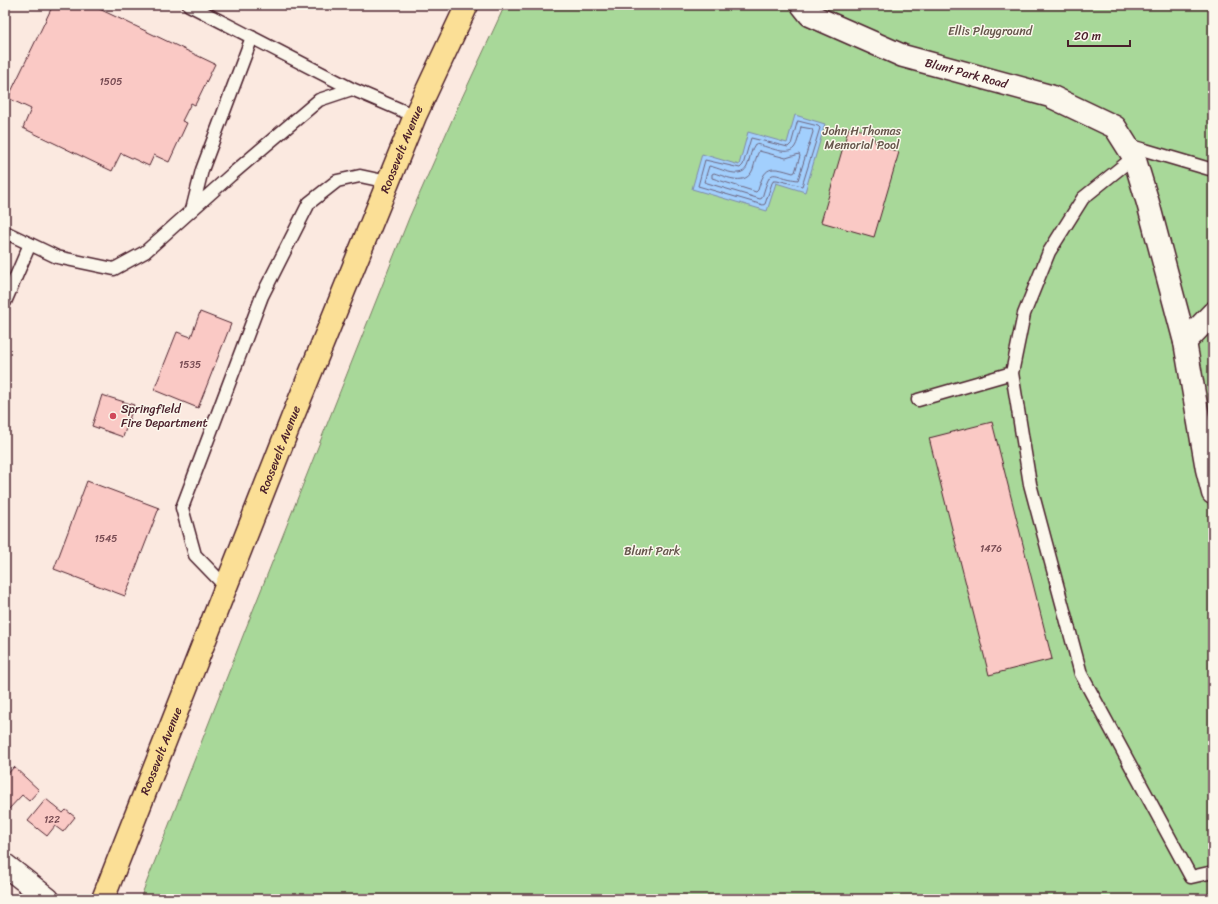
<svg xmlns="http://www.w3.org/2000/svg" width="1218" height="904" font-family="Sriracha,sans-serif">
<style>
.green{fill:#a8d899;stroke:#797c62}
.water{fill:#a2cffd;stroke:#7f89a9}
.lines{fill:none;stroke-linecap:round;stroke-linejoin:round}
.shore{stroke:#6d657f;stroke-width:1}
.building{fill:#fac9c5;stroke:#4a1f2b}
.lane-casing{stroke:#4a1f2b;stroke-width:15}
.street-casing{stroke:#4a1f2b;stroke-width:25}
.primary-casing{stroke:#4a1f2b;stroke-width:25}
.lane{stroke:#fbf7ec;stroke-width:12}
.street{stroke:#fbf7ec;stroke-width:22}
.primary{stroke:#fbdf96;stroke-width:22}
.poi-dot{fill:#d1495b;stroke:#fbf7ec;stroke-width:1.5}
.labels{text-anchor:middle;stroke-width:3;stroke-linejoin:round;paint-order:stroke}
.number-label{font-size:10px;fill:#764a52}
.park-label{font-size:12px;fill:#66564c;stroke:#fbf7ec}
.street-label{font-size:12px;fill:#4a1f2b;stroke:#fbf7ec}
.poi-label{font-size:12px;fill:#4a1f2b;stroke:#fbf7ec;text-anchor:start}
</style>
<rect width="100%" height="100%" fill="#fbe9e0"/>
<filter id="ink" filterUnits="userSpaceOnUse"><feTurbulence type="fractalNoise" baseFrequency=".025" numOctaves="2"/><feDisplacementMap in="SourceGraphic" scale="8" xChannelSelector="R" yChannelSelector="G"/><feConvolveMatrix kernelMatrix="1 2 1 2 8 2 1 2 1" color-interpolation-filters="sRGB"/></filter>
<g filter="url(#ink)">
<path class="green" d="M505,5H1213V899H140L246,628L409,218L460,102Z"/>
<path class="water" d="M795,115L825,124L805,192L776,183L767,211L692,189L702,154L739,165L748,132L787,143Z"/>
<g class="lines">
<path class="shore" d="M798,121L818,126L820,128L802,186L777,180H774L772,183L765,204L763,205L698,186L705,160L740,168L743,165L751,138L788,147L791,144Z
M801,127L812,129L813,132L798,180C771,177 772,163 762,198L760,199L704,182L709,166C721,168 743,182 748,164C750,158 751,149 755,144C765,145 787,157 794,148C798,143 799,134 801,127Z
M759,151L786,158L799,154L800,156L795,172L793,173C770,166 765,166 758,190L756,192L712,178V174L714,173C727,177 746,187 753,169C755,163 756,156 759,151Z"/>
</g>
<path class="building" d="M53,5H91L215,64L195,105L191,103L182,121L187,123L169,162L154,155L149,166L121,153L112,171L23,128L31,109L8,98Z
M849,127L871,133L877,145L899,152L874,237L821,222Z
M200,312L231,324L198,408L154,390L177,332L191,337Z
M102,395L134,405L123,437L92,426Z
M992,422L1052,659L989,675L929,438Z
M87,481L159,508L125,596L54,569Z
M14,767L39,790L29,801L22,795L8,810L5,808V777Z
M46,799L63,813L66,810L75,817L63,832L55,826L47,836L28,821Z"/>
<g class="lines">
<defs>
<path id="lane" d="M189,5L352,89
M1128,145L1213,170
M1134,157L1083,198L1049,252L1024,314L1012,373L1030,484L1081,674L1191,877L1213,872
M192,210L202,170L252,37
M5,232L57,257L114,269L145,252L231,175L319,100L352,89L415,116
M5,302L30,244
M918,400L1012,373
M226,587L195,555L182,508L262,296L309,203L337,181L360,176L388,182"/>
<g id="street">
<path id="s1" d="M802,5L810,15L903,56L1050,96L1115,127L1134,157L1148,203L1185,342L1207,469L1213,493"/>
<path d="M1185,342L1213,313"/>
<path d="M5,865L48,899"/>
</g>
<g id="primary">
<path id="s2" d="M103,899L293,416L415,116L467,5"/>
</g>
</defs>
<use href="#lane" class="lane-casing"/>
<use href="#street" class="street-casing"/>
<use href="#primary" class="primary-casing"/>
<use href="#lane" class="lane"/>
<use href="#street" class="street"/>
<use href="#primary" class="primary"/>
</g>
</g>
<circle class="poi-dot" cx="113" cy="416" r="4"/>
<g class="labels">
<g class="number-label">
<text x="111" y="85">1505</text>
<text x="190" y="368">1535</text>
<text x="106" y="542">1545</text>
<text x="991" y="552">1476</text>
<text x="52" y="823">122</text>
</g>
<g class="park-label">
<text x="990" y="35">Ellis Playground</text>
<text x="862" y="135">John H Thomas<tspan x="862" dy="14">Memorial Pool</tspan></text>
<text x="652" y="555">Blunt Park</text>
</g>
<g class="street-label">
<text dy="4" stroke="none"><textPath href="#s1" startOffset="180">Blunt Park Road</textPath></text>
<text dy="4" stroke="none"><textPath href="#s2" startOffset="807">Roosevelt Avenue</textPath></text>
<text dy="4" stroke="none"><textPath href="#s2" startOffset="483">Roosevelt Avenue</textPath></text>
<text dy="4" stroke="none"><textPath href="#s2" startOffset="159">Roosevelt Avenue</textPath></text>
</g>
<g class="poi-label">
<text x="121" y="413">Springfield<tspan x="121" dy="14">Fire Department</tspan></text>
</g>
</g>
<rect width="1218" height="904" fill="none" stroke="#fbf7ec" stroke-width="20"/>
<rect x="10" y="10" width="1198" height="884" fill="none" stroke="#4a1f2b" stroke-width="1.5" filter="url(#ink)"/>
<path d="M1068 40v6h62v-6" fill="none" stroke="#4a1f2b" stroke-width="2"/>
<text x="1074" y="40" font-size="12" fill="#4a1f2b" stroke="#fbf7ec" stroke-width="3" paint-order="stroke">20 m</text>
</svg>
